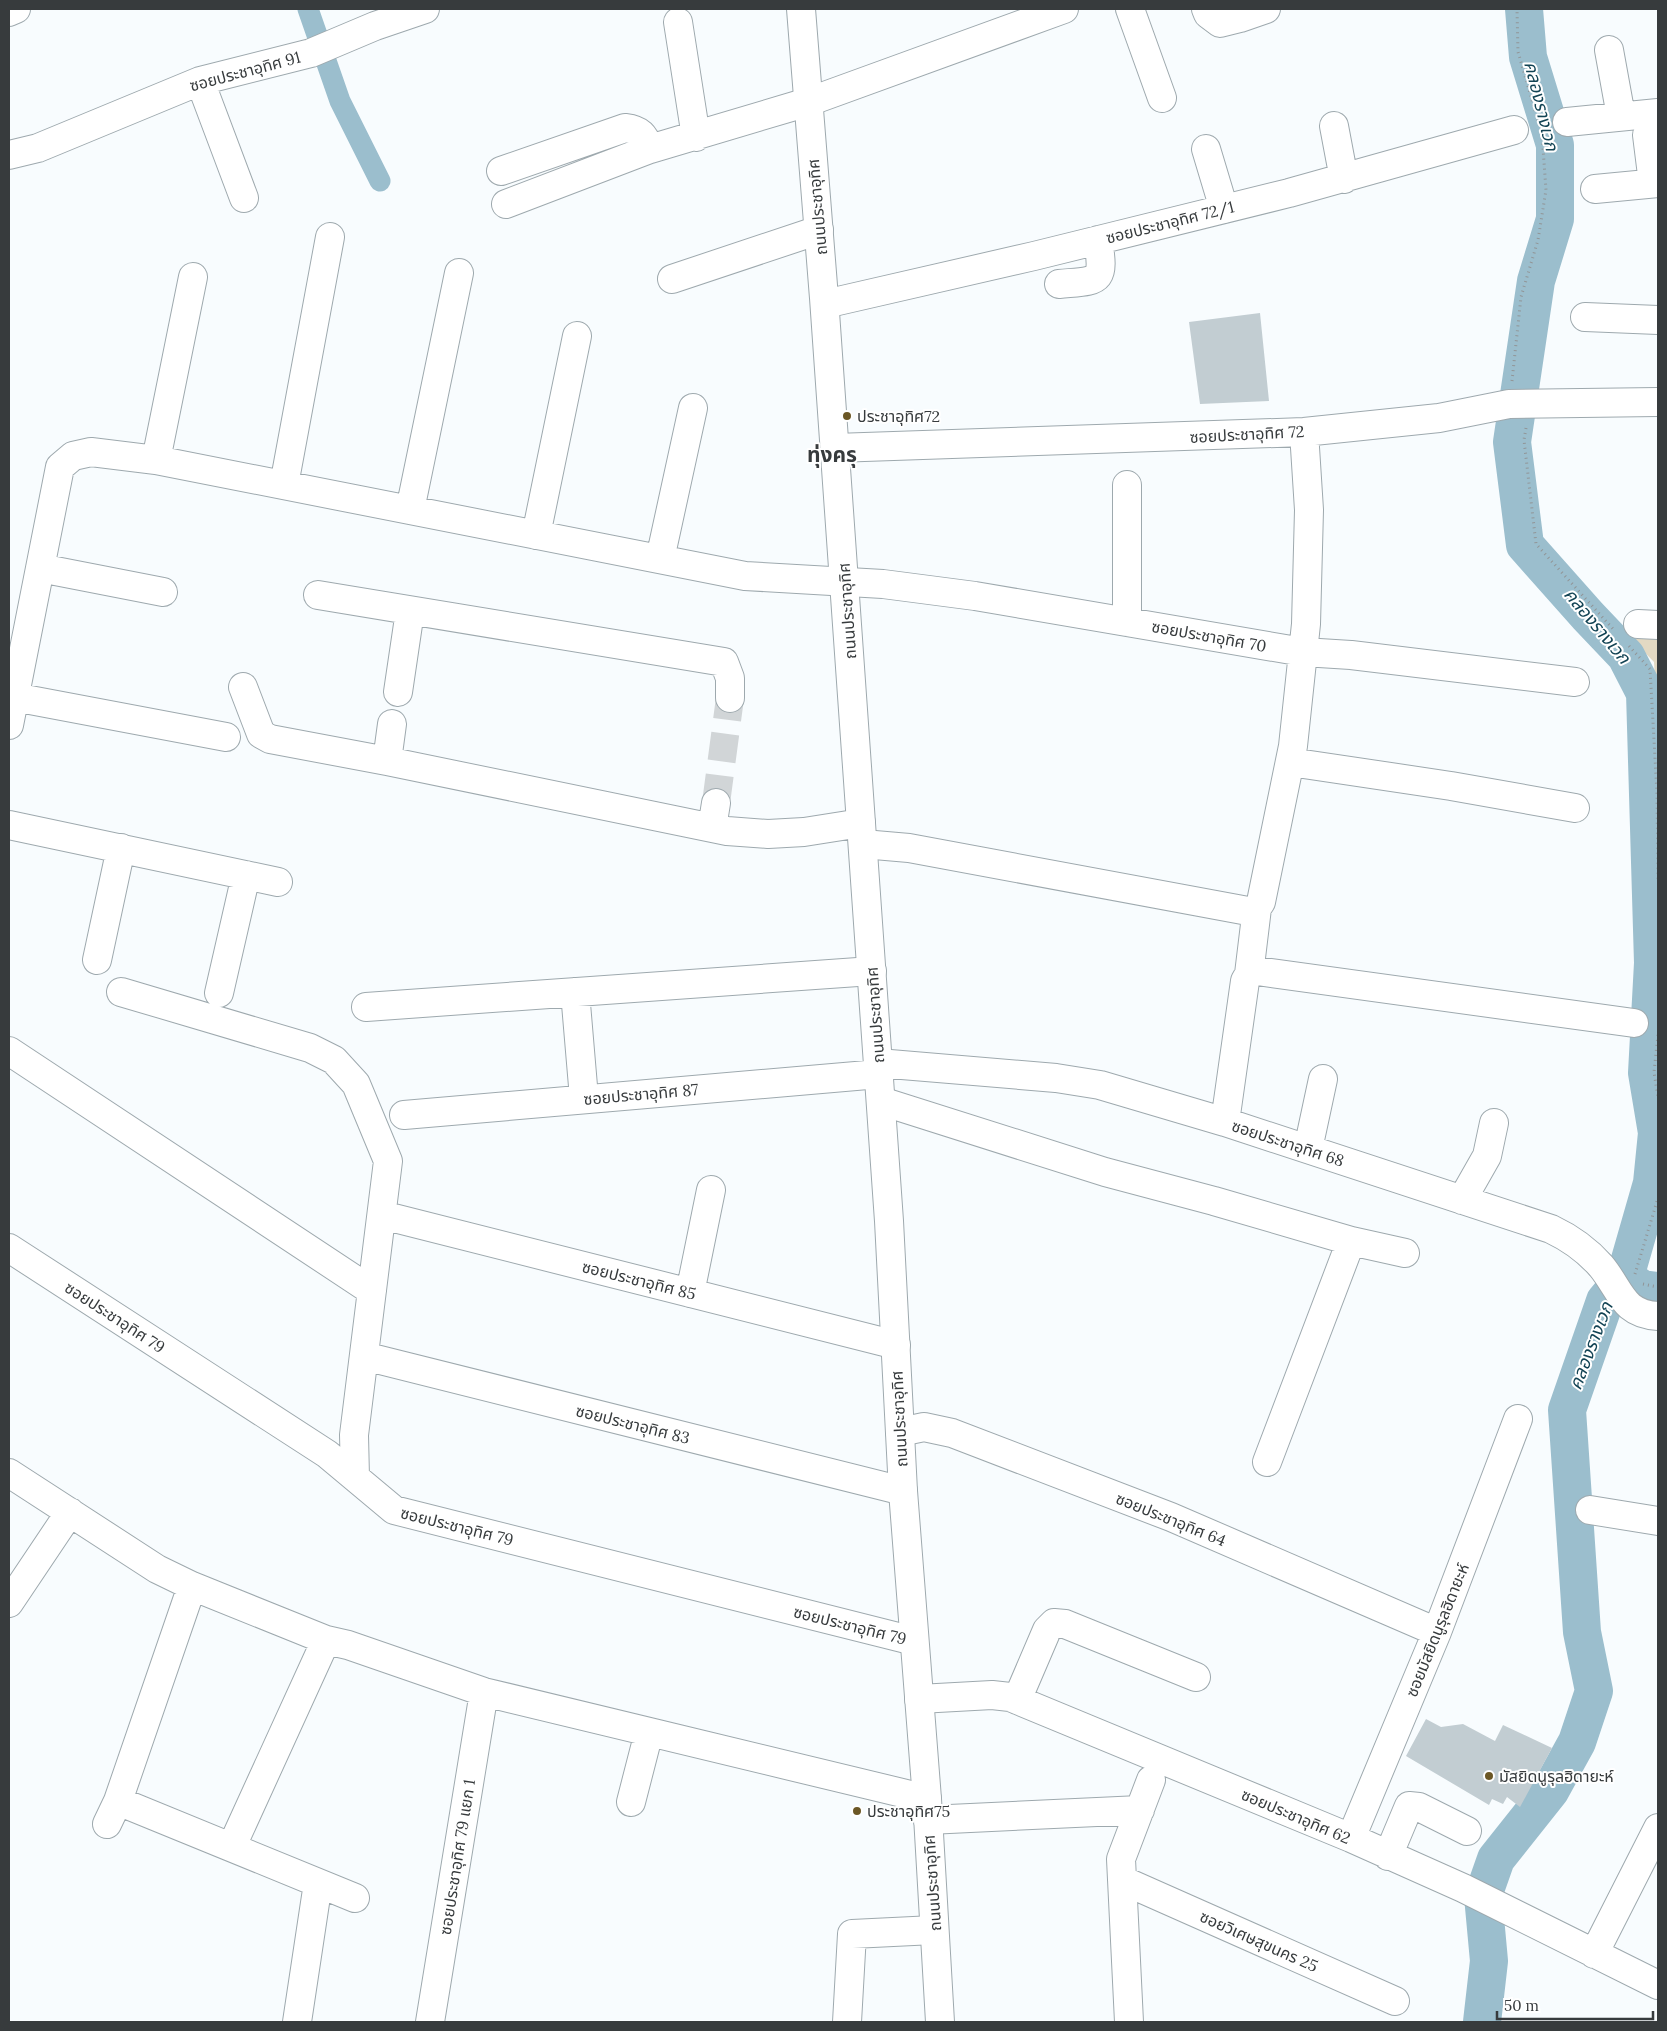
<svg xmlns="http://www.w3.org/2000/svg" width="1667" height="2031" font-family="Lora,'Noto Sans Thai',serif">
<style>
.green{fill:#e3d9c3}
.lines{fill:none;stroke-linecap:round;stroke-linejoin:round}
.canal{stroke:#9bbecd;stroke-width:21}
.river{stroke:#9bbecd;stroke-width:38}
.building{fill:#c2cdd2}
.minor-tunnel{stroke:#d1d5d7;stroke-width:28;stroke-dasharray:28 14;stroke-linecap:butt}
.minor-casing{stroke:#9ea9ae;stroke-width:30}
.major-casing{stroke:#9ea9ae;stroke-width:30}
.path{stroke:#919597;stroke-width:3;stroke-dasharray:1 4;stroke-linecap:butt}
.minor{stroke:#fff;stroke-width:28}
.major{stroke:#fff;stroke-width:28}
.poi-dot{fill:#6b5725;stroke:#fff;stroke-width:2}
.labels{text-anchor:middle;stroke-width:4;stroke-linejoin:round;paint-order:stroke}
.street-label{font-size:16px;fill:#373b3d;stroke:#fff}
.poi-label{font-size:16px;fill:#373b3d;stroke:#fff;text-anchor:start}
.water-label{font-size:18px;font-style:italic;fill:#124354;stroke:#fff}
.district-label{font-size:21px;font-weight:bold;fill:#373b3d;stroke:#fff}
</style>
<rect width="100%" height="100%" fill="#f8fcfe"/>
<path class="green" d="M1622,629L1658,630V732L1654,662Z"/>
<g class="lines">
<path class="canal" d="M308,9L340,101L380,181"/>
<path class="river" d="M1625,1277L1642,1289L1658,1291
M1482,2022L1489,1961L1483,1896L1496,1859L1550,1791L1577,1742L1594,1691L1582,1632L1567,1410L1605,1301L1625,1277L1652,1183L1657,1133L1647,1073L1653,963L1645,693L1626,656L1588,616L1525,545L1512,442L1536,281L1555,219V145L1528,57L1524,9"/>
</g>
<path class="building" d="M1260,313L1269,401L1200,404L1189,322Z
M1426,1719L1441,1727L1463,1724L1495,1741L1503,1725L1552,1748L1520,1807L1507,1797L1503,1804L1492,1799L1489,1805L1406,1756Z"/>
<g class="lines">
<path class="minor-tunnel" d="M716,803L730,698"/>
<defs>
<path id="minor" d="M1130,9L1162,98
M1206,9L1208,14L1220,23L1240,18L1266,9
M9,12L16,9
M678,22L696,137
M1609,50L1621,116
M200,81L244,198
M1567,122L1658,113
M1334,126L1344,179
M1647,135L1653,183
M1206,149L1224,209
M9,155L38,148L200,81L311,53L375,26L425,9
M501,171L625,128C641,130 644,135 650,149
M1595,189L1658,183
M506,204L650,149L808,102L1064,9
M672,279L819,230
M1059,284C1100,280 1105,284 1098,240
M825,304L1034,256L1289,193L1514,130
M1585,317L1658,320
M835,448L1304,432L1439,418L1509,404L1658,402
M156,460L193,277
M284,485L330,237
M410,510L459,273
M536,535L577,336
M660,559L693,408
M40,568L163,592
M318,595L724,662L730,678V698
M1127,622V485
M1638,624L1658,625
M243,687L261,734L270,739L387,761L727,831L768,834L804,832L861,823
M398,692L410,611
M14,697L226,737
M9,725L60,467L73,456L91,452L156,460L745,576L883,584L975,596L1303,652L1351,655L1575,682
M387,761L392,724
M1290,762L1451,786L1575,808
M9,825L278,882
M712,828L716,803
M863,844L909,848L1248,911L1257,908L1261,902L1293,746L1306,624L1309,510L1304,432
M97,960L121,848
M1249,974L1257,908
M121,992L310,1048L334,1060L356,1084L388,1161L354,1435L355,1477
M575,992L584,1098
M219,993L246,875
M366,1007L872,971
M9,1051L372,1291
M878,1063L1056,1078L1100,1085L1225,1122L1551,1229C1570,1238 1587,1250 1601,1266C1621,1290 1622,1314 1658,1316
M881,1101L1105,1172L1214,1201L1351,1241L1405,1253
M404,1115L879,1074
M1225,1122L1245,981L1249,974L1257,971L1634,1023
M1308,1149L1323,1079
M1462,1200L1487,1156L1494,1123
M382,1215L896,1345
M9,1248L327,1454L394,1510L914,1641
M690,1293L711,1190
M364,1356L903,1491
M900,1432L924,1427L952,1433L1171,1517L1437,1632
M1267,1462L1351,1241
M9,1473L157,1569L192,1586L326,1640L348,1645L484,1692L927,1799
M1590,1510L1658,1521
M9,1603L70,1512
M919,1699L992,1695L1010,1697L1351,1838L1463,1888L1658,1985
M1017,1700L1047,1630L1054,1623L1065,1624L1196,1677
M118,1801L355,1898
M631,1802L649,1732
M928,1820L1140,1810
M107,1824L118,1801L192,1586
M1351,1838L1437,1632L1518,1419
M232,1846L326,1640
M1388,1856L1409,1806L1419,1807L1467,1831
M1122,1880L1395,2001
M1594,1954L1658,1828
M297,2022L318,1883
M430,2022L484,1692
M847,2022L852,1934L934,1930
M1129,2022L1121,1859L1151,1780"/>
<path id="major" d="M801,9L824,298L889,1221L903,1491L927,1799L940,2022"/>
</defs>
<use href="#minor" class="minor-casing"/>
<use href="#major" class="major-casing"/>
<path class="path" d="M1512,381L1521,297L1538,240L1546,190L1542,134L1518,52L1517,9
M1526,428L1524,440L1536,544L1614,630
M1629,646L1650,669L1657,793L1658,879
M1658,1035L1654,1072L1658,1097
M1635,1274L1658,1198
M1643,1284L1658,1287"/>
<use href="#minor" class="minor"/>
<use href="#major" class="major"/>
</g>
<g class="poi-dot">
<circle cx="847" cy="416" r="5"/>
<circle cx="1489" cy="1776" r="5"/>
<circle cx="857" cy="1811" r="5"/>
</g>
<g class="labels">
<g class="street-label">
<text transform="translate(245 71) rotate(-15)" y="6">ซอยประชาอุทิศ 91</text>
<text transform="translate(817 207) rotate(-95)" y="6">ถนนประชาอุทิศ</text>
<text transform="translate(1170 222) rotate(-14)" y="6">ซอยประชาอุทิศ 72/1</text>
<text transform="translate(1247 434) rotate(-3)" y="6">ซอยประชาอุทิศ 72</text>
<text transform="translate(847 611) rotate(-94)" y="6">ถนนประชาอุทิศ</text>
<text transform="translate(1209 636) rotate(10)" y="6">ซอยประชาอุทิศ 70</text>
<text transform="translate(875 1015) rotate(-94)" y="6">ถนนประชาอุทิศ</text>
<text transform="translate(641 1094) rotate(-5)" y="6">ซอยประชาอุทิศ 87</text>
<text transform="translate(1288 1143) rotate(18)" y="6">ซอยประชาอุทิศ 68</text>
<text transform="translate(639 1280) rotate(14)" y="6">ซอยประชาอุทิศ 85</text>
<text transform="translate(115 1317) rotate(33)" y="6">ซอยประชาอุทิศ 79</text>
<text transform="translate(899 1419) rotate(-93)" y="6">ถนนประชาอุทิศ</text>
<text transform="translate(633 1424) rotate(14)" y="6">ซอยประชาอุทิศ 83</text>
<text transform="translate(1171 1519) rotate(22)" y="6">ซอยประชาอุทิศ 64</text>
<text transform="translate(457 1526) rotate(14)" y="6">ซอยประชาอุทิศ 79</text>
<text transform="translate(850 1625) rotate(14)" y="6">ซอยประชาอุทิศ 79</text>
<text transform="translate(1437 1630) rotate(-68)" y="6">ซอยมัสยิดนูรุลฮิดายะห์</text>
<text transform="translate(1296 1816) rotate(23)" y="6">ซอยประชาอุทิศ 62</text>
<text transform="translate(457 1857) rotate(-81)" y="6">ซอยประชาอุทิศ 79 แยก 1</text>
<text transform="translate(932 1883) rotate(-94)" y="6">ถนนประชาอุทิศ</text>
<text transform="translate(1259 1941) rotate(24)" y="6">ซอยวิเศษสุขนคร 25</text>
</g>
<g class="poi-label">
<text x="857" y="422">ประชาอุทิศ72</text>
<text x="1499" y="1782">มัสยิดนูรุลฮิดายะห์</text>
<text x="867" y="1817">ประชาอุทิศ75</text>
</g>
<g class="water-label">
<text transform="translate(1541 106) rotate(76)" y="6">คลองรางเวก</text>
<text transform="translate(1597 626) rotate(50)" y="6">คลองรางเวก</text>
<text transform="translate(1591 1346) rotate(-69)" y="6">คลองรางเวก</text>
</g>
<g class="district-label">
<text x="832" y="462">ทุ่งครุ</text>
</g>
</g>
<rect width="1667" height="2031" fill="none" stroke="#373b3d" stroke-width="20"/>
<path d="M1497 2011v8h156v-8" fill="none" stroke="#373b3d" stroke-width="2.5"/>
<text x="1504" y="2011" font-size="15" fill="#373b3d" stroke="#ffffff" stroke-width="4" paint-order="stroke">50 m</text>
</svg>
